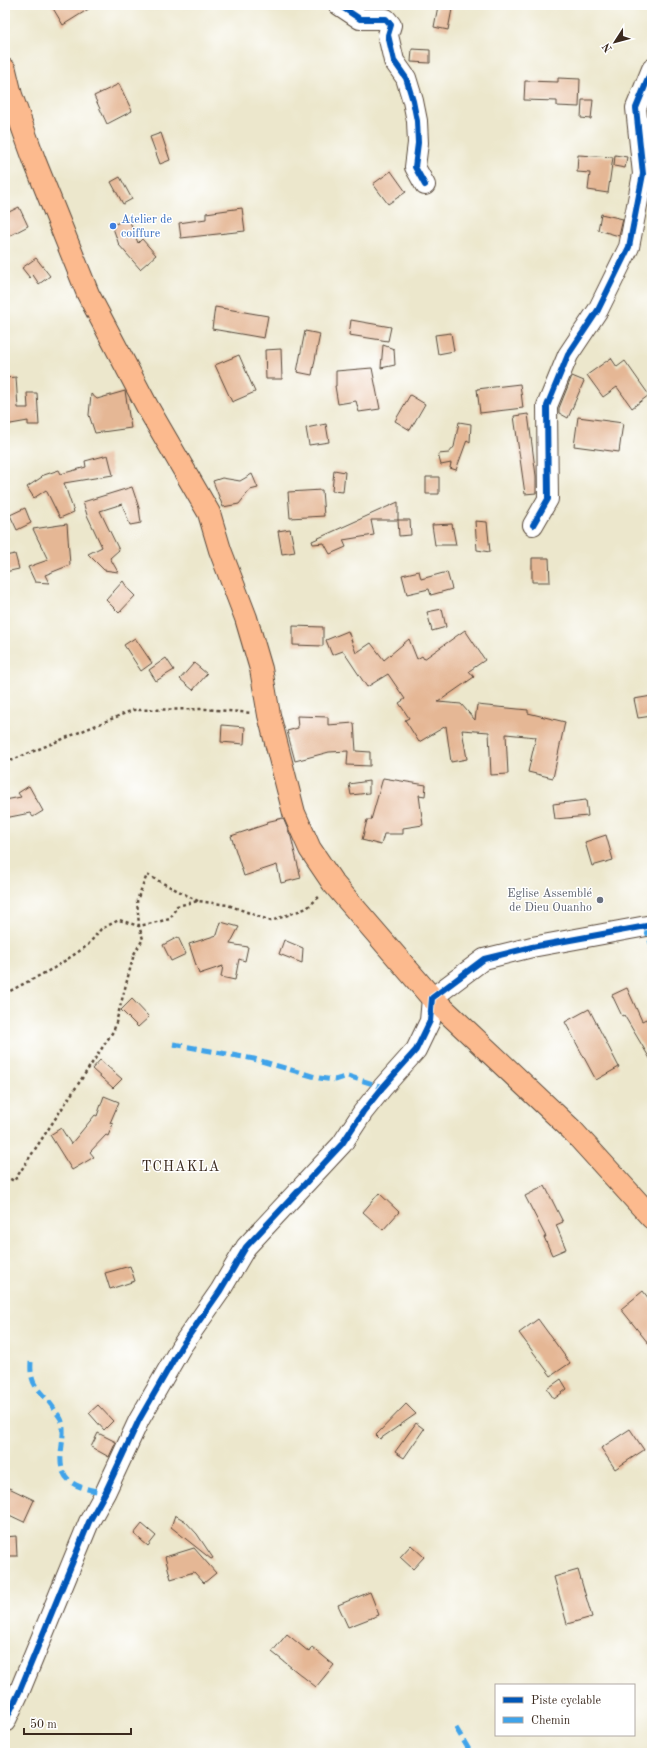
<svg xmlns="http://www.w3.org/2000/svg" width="657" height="1758" font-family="'Old Standard TT',serif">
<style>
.building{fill:#e5b795}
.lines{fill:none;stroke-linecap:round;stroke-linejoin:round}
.minor-casing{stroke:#564638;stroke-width:22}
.major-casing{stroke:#564638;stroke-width:24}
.path{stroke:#564638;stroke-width:2.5;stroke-dasharray:3 3;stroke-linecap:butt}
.minor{stroke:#fff;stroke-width:20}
.major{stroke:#fcba8e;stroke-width:22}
.quiet{stroke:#3fa3ea;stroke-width:5;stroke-dasharray:10 5;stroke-linecap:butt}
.cycleway-casing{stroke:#fff;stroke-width:8}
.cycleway{stroke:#0057b8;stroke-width:6}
.shop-dot{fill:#3f7fe0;stroke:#fff;stroke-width:1.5}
.worship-dot{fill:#6b7280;stroke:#fff;stroke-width:1.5}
.labels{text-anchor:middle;stroke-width:3;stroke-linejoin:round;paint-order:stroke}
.shop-label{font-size:12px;fill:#366cbe;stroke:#fff;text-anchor:start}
.worship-label{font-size:12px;fill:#5b616d;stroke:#fff;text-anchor:end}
.quarter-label{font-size:14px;letter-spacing:1px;fill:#3b2a1e;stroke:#fff}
</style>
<rect width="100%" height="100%" fill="#fff"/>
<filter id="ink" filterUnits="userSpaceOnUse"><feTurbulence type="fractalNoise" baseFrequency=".025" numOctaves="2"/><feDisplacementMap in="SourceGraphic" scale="8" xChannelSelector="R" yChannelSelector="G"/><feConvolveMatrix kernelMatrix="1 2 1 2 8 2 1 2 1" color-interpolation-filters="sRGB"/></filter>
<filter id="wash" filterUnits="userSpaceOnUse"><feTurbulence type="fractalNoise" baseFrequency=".012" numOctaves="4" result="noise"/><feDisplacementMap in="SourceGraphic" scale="16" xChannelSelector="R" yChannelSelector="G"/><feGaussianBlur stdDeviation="0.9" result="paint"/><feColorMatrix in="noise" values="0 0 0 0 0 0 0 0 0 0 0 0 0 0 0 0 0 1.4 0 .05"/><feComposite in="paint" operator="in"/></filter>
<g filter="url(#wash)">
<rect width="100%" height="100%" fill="#ece7cc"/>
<g id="blocks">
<path class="building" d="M51,5H95L63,25Z
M438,6L452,9L448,30L434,27Z
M412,49L430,50V63L411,62Z
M558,78L580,79L579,107L557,106V101L524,100L525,81L558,82Z
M119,84L132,111L107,124L94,96Z
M582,100H593L591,119L581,118Z
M161,133L170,160L160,164L150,137Z
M578,155L613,157L608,193L588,190L590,173L577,172Z
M615,155L627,157L625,168L614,166Z
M391,171L406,192L388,204L373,184Z
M120,177L132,199L123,204L111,182Z
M19,207L28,226L9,236L5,228V214Z
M242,208L245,231L181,238L179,223L206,219V213Z
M601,214L623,219L619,236L598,230Z
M129,219L138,243L142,239L156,255L140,269L119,245L112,225Z
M36,258L50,276L39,284L33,275L30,278L22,268Z
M215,307L268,316L264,338L212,329Z
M351,320L391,327L388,341L349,335Z
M305,331L320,334L312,375L297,372Z
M451,333L454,351L438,354L435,335Z
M383,345L394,349L395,365L381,368Z
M281,349L282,379H266L265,350Z
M239,355L255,392L232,402L215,365Z
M611,358L617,367L625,361L649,395L632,408L617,387L603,397L587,375Z
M372,368L380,409L359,412L356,401L338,404L335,386H336V371Z
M572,376L584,381L568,418L559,413V408Z
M16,377L18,408H28L27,393H37L39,425H28V421L5,425V378Z
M520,384L523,408L480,413L477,389Z
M125,391L131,428L95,433L89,415L91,394L97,399Z
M410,395L425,404L410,430L395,421Z
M528,414L536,476V493L525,494L514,416Z
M578,417L623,423L619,452L574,446Z
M459,422L471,424L470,442L467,440L456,470L450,468L451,463L441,465L438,454L449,453L454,447Z
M326,424L329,442L309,445L306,428Z
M108,455L113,475L64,483L74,512L60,518L46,490L34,498L27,487L42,477L41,476L59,470L61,474L86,467L85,461Z
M334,470L345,472L343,492L332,491Z
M252,474L258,488L250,490L239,504L223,507L213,481L222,478L240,481Z
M426,477H439V494H426Z
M132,487L139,508L141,523L130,525L122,504L100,511L119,550L110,558L118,572L104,570L88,554L102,547L87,515L83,502Z
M322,490L324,516L290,518L288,492Z
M398,502V520H371L374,535L343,540L346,547L330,554L324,543L313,544L312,541Z
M25,508L31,523L17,530L10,515Z
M398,520H410L411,535L399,536Z
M475,521L487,522L490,552L477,550Z
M67,524L70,565L45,575L49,583L35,582L28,567L48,560L33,529Z
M452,524L456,545H435L432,525Z
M290,529L295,552L282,554L278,531Z
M15,554L19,569L5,572V556Z
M532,558H549L550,582H532Z
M419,571L421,579L447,572L452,589L431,595L429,589L407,594L402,575Z
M123,581L129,590L135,596L119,613L106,600Z
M442,609L446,627L432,631L427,612Z
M293,626L323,627V646L293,645Z
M465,630L485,660L469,671L474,677L438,702L461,704L475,720L477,705L528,710V713L565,722L553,778L528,772L536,737L506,734L508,774L491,775L489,732L462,730L467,759L451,762L446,726L419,742L405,720L409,718L399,703L405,699L388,674L367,687L343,651L332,655L326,640L348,631L356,653L371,643L384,660L409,639L417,659L422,656L424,659Z
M135,638L152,663L141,671L124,645Z
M166,658L174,670L156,681L149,670Z
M194,663L207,674L193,690L180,679Z
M652,696V716L638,718L634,699Z
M297,716L328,717V725L354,723L356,751L370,752V766L347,765L348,751L329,752L295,761L287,731L298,728Z
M222,725L245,727L244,744L221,742Z
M383,778L426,785L425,796L419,795L423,825L403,828V834H384L381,845L362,840L367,820H371Z
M369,781V793L351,795L349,784Z
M29,786L43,811L33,817L30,813L5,818V800L21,797L18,793Z
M586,800L588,816L555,819L553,804Z
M283,818L291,837L301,878L281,883L277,865L244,876L231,836L267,824L266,822Z
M606,835L613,860L592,866L585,842Z
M221,922L239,927L230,944L248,947L245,961L239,959L235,980L221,977L223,966L199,974L189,944L217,935Z
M178,937L186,954L171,961L163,945Z
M284,940L303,948L302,963L279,954Z
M627,988L642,1021L646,1019L652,1029V1062L624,1015L622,1016L612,995Z
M132,999L149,1017L138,1027L121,1010Z
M589,1009L619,1067L596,1080L565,1022Z
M100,1060L122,1079L113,1088L92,1069Z
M104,1096L119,1102L110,1123L113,1124L108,1136L106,1135L90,1152L94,1157L72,1170L50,1135L61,1128L71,1144L95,1115L97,1116Z
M545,1186L563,1222L556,1225L566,1249L552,1255L544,1237H546L525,1196Z
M379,1193L399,1212L383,1230L363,1212Z
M130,1266L135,1281L110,1289L105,1273Z
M643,1291L652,1303V1348L621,1309Z
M538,1319L570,1363L551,1376L519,1333Z
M561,1379L567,1389L554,1399L547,1389Z
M406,1404L416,1414L380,1439L376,1435Z
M98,1405L113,1421L104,1430L89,1413Z
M416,1423L424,1429L404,1458L395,1452Z
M630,1429L644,1450L615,1469L601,1448Z
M98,1433L116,1442L109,1457L91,1447Z
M9,1488L34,1500L24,1522L5,1513V1496Z
M175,1515L185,1521L197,1534L213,1558L211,1559L171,1527Z
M142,1524L156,1536L148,1546L134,1534Z
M16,1536L17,1556H5V1537Z
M411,1545L424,1557L413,1569L400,1557Z
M194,1548L216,1573L204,1583L194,1572L171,1579L165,1557Z
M578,1570L592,1617L567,1624L554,1577Z
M370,1592L379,1615L348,1627L338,1605Z
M287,1634L309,1652L312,1647L334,1665L316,1687L272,1652Z"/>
</g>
</g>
<g filter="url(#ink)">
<use href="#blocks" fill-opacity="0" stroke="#564638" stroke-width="1"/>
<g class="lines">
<defs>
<path id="minor" d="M339,5L360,19H386L391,25L388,35L394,61L406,78L413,101L417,121L418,143L415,167L425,185
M533,525L548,499L547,406L568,355L598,310L629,247L643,174L636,108L652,69
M5,1722L20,1690L89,1522L105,1493L139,1420L181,1347L220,1291L246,1247L342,1144L363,1112L383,1087L416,1050L430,1021L432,998L484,959L532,947L652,925"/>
<path id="major" d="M5,70L11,95L35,162L88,294L148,408L209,513L220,550L246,618L261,669L269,715L294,813L310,849L333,883L432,998L571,1129L652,1218"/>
</defs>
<use href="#minor" class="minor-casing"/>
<use href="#major" class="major-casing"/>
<path class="path" d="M5,763L133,710L206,709L252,713
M198,901L147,875L137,900L139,926L170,919L177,906L198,901L228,905L271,921L307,908L321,895
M5,1176L14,1181L114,1030L134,954L143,939L139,926L119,920L101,929L87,946L54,968L8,992"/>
<use href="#minor" class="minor"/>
<use href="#major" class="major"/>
<path class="quiet" d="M645,926L652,946
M173,1044L254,1059L319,1078L335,1080L348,1076L383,1087
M31,1362C29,1390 43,1390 56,1412C58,1415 62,1419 62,1422C67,1441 52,1466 70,1481C79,1489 95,1490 105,1493
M456,1728L471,1753"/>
<defs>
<path id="cycleway" d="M339,5L360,19H386L391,25L388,35L394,61L406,78L413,101L417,121L418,143L415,167L425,185
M533,525L548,499L547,406L568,355L598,310L629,247L643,174L636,108L652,69
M5,1722L20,1690L89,1522L105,1493L139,1420L181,1347L220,1291L246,1247L342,1144L363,1112L383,1087L416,1050L430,1021L432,998L484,959L532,947L652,925"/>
</defs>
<use href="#cycleway" class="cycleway-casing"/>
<use href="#cycleway" class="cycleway"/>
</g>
</g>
<circle class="shop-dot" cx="113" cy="226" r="4"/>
<circle class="worship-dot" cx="600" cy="900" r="4"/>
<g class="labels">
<g class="shop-label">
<text x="121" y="223">Atelier de<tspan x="121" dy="14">coiffure</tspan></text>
</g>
<g class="worship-label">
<text x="592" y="897">Eglise Assemblé<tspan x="592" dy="14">de Dieu Ouanho</tspan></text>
</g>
<g class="quarter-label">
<text x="181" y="1171">TCHAKLA</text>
</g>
</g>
<rect width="657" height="1758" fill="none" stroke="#fff" stroke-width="20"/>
<rect x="495" y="1684" width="140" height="52" fill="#ffffff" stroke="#b1aaa5"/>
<rect x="503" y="1697" width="20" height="6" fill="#0057b8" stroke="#b1aaa5"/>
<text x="531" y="1704" font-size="12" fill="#3b2a1e">Piste cyclable</text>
<rect x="503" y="1717" width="20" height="6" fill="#3fa3ea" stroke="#b1aaa5"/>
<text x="531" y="1724" font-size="12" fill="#3b2a1e">Chemin</text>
<g transform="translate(615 42) rotate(234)" stroke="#ffffff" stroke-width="3" paint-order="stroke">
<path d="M0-3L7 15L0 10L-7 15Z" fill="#3b2a1e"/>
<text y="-6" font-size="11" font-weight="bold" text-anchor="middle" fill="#3b2a1e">N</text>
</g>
<path d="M24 1728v6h107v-6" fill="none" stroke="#3b2a1e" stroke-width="2"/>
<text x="30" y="1728" font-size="12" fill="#3b2a1e" stroke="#ffffff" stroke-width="3" paint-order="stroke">50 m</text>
</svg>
